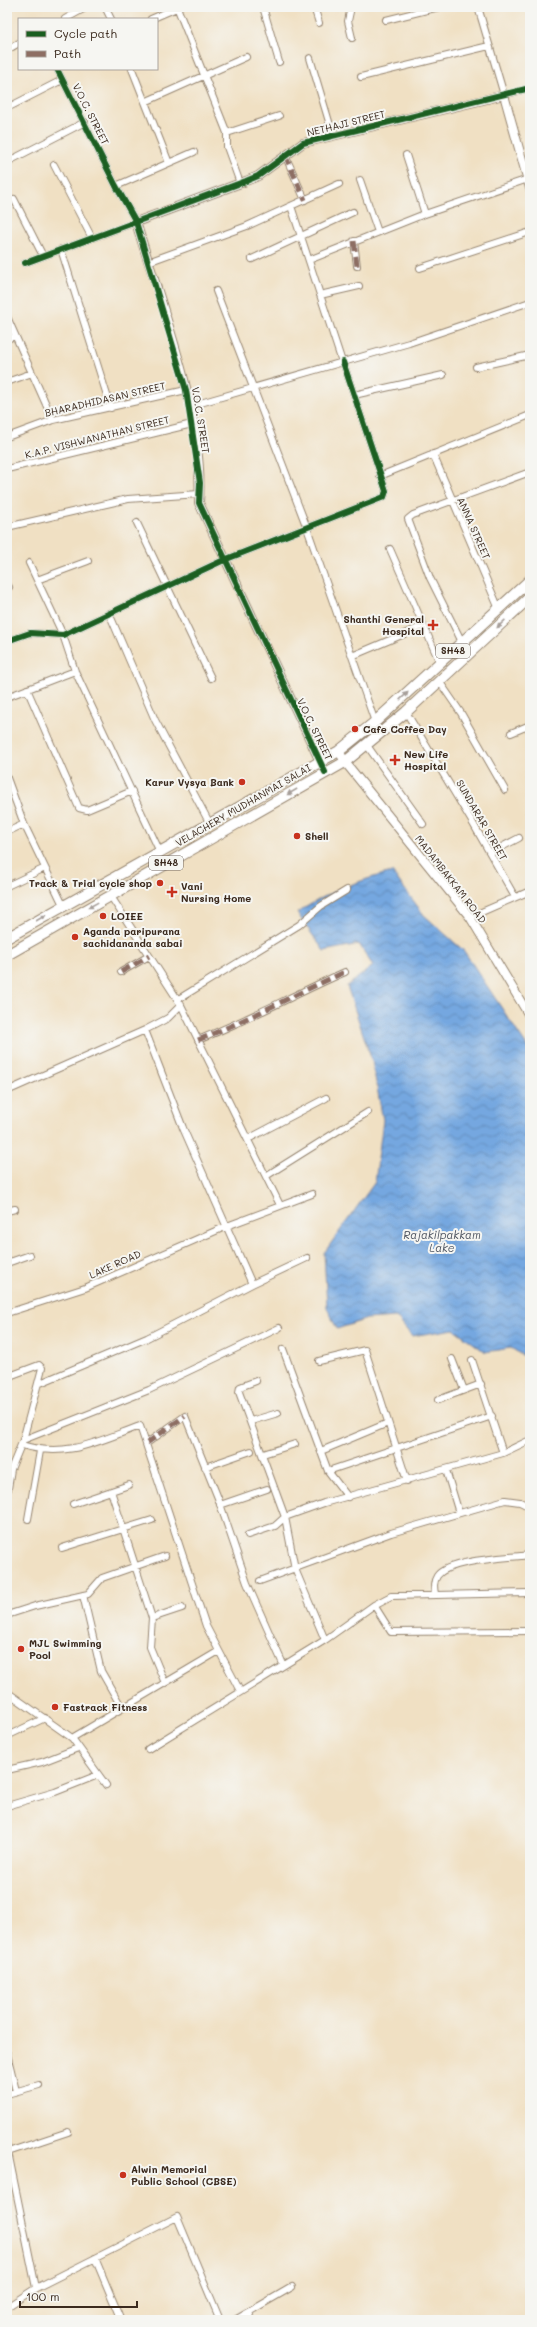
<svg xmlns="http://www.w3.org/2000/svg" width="537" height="2327" font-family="Mali,sans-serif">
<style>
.water{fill:url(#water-waves);stroke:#58687f}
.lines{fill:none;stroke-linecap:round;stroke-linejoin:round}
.minor-casing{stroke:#968570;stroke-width:8}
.tertiary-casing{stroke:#968570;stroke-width:10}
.primary-casing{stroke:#968570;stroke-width:12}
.minor{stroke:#fff;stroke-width:6}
.tertiary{stroke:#fff;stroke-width:8}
.primary{stroke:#fff;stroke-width:10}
.quiet{stroke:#8d6e63;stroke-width:5;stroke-dasharray:10 5;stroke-linecap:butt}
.cycleway-casing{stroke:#f6f6f2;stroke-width:8}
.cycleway{stroke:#1b5e20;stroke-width:6}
.oneway{fill:#a79f9a}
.poi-dot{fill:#c8321e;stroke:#f6f6f2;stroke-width:1.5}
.labels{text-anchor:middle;stroke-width:4;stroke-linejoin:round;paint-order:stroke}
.shield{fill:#f6f6f2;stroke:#73675e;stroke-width:1}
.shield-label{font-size:9px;font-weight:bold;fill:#3b2a1e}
.street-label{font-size:10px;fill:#3b2a1e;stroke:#f6f6f2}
.poi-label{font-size:10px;font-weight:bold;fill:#3b2a1e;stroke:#f6f6f2;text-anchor:start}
.water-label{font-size:11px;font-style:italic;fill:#4f5662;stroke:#f6f6f2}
</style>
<defs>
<pattern id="water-waves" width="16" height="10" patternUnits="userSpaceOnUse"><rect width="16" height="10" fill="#74a7e0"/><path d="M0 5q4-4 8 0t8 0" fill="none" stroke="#6088b5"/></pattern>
</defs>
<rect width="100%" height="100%" fill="#f6f6f2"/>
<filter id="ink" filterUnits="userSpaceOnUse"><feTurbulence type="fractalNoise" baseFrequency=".025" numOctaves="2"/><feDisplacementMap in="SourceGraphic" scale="8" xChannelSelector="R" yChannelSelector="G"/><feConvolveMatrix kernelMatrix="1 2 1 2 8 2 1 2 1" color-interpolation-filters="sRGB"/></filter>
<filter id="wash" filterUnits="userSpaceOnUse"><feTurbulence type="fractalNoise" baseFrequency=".012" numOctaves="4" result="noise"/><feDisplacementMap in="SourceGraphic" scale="16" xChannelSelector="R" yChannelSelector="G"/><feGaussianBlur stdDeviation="0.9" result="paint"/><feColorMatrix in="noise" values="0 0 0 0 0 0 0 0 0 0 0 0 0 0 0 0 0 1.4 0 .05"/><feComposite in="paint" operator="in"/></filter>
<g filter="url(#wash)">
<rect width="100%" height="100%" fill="#f0e0c3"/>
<path class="water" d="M392,872L424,915L464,951L530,1051V1360L511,1348L485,1352L454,1329L412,1336L396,1317L367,1319L337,1329L327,1308L324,1253L375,1182L383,1120L372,1061L347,986L373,966L359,944L324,951L297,913C328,892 356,881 392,872Z"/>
</g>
<g filter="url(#ink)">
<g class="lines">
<defs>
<path id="minor" d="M105,7L111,19
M177,7L227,133V147L240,183
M263,7L279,62
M314,7L319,23
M351,7L348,21L352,38
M478,7L504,95L530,88
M530,7V8
M65,19L87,7
M151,19L179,7
M386,20L439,7
M7,50L19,43
M310,58L333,135
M132,69L169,163
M361,77L489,46
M145,102L246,57
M7,108L62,80
M227,133L279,116
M285,155L305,200
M406,155L425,214
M7,162L85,122
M54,165L92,238
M360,180L378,232
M116,186L194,152
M14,199L43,256
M291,206L342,362
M354,241L357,266
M61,249L111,408
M252,259L353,212
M309,260L422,215L528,179
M148,262L247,226L339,184
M25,263L136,222L116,186L57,69
M420,268L530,232
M216,291L307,528L375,722
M320,295L359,286
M7,317L53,420
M7,339L15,336
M476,367L530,355
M7,382L32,373
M354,395L443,375
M190,406L409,343L530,302
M7,437L53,420L186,390
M433,454L499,609
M7,469L192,424
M380,476L530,415
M137,523L211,678
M7,527L128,499L199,494
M390,549L440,663
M29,563L63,635L75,671L160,852
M37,580L88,561
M7,588L9,587
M109,613L155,720L210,824
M7,641L30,633L63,635L224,560L384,497L386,491L343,362
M462,642L430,578L408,519L413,515L530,472
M352,656L423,626
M439,681L461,713L505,790
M27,689L79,808L87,810L132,791
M7,697L75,671
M406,712L471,820L515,897
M511,733L530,725
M366,744L423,824
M7,778L24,824L63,905
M529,813L530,815
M7,832L24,824
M490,853L519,838
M7,886L45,868
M110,895L181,1005L280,1205
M470,917L530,891
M121,972L149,956
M177,1000L299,925L321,906L347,890
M198,1040C248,1020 295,994 345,972
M7,1091L145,1030L168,1018L181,1005
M248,1139L326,1098
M266,1176L368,1112
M7,1211L15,1209
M7,1263L30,1255
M252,1284L307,1258
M7,1313L85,1288L227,1226L312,1194
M283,1349L328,1471L348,1497
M452,1359L464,1390
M472,1360L503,1453
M319,1361L365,1350L407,1481
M7,1377L39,1365L42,1368L23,1440L11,1469L8,1489
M256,1381L240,1387L239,1392L285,1517L295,1569L325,1640
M38,1384L147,1338L252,1284L183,1128L145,1030
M438,1400L481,1384
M251,1421L278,1413
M23,1440L149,1390L279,1328
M147,1443L185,1416L218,1498L247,1583L283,1664
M22,1445C66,1459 98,1441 140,1426L206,1626L240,1691
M321,1451L388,1423
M263,1454L295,1444
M205,1467L251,1451
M446,1470L459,1513
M328,1471L492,1416
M111,1491L152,1618L182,1608
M73,1504L129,1485
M220,1505L267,1489
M28,1519L40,1451
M248,1535L275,1526L285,1517L324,1503L503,1453L530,1440
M62,1548L152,1520
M260,1581L391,1533L505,1500L520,1502L530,1507
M435,1594C434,1588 433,1582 437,1576C449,1559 509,1558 530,1555
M83,1595L101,1671L122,1708
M374,1605L391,1632L530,1631
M7,1615L35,1606L88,1594L102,1578L165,1556
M152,1618L150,1647L165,1683
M7,1692L72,1738L106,1785
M7,1736L45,1718
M72,1738L219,1651
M148,1749L325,1640L374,1605L391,1596L530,1593
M7,1770L42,1762L78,1748
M7,1806L55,1792L98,1775
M7,2054L16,2091
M7,2094L39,2085
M7,2147L36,2288
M8,2152L68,2132
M95,2258L121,2320
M7,2307L36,2288L177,2217L220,2320
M249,2312L252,2320
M112,2320L119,2316
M235,2320L292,2287"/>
<path id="tertiary" d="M339,751L345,762L470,917L530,1017
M325,772L199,503C205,415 161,306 136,222L246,181L258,176L303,143L504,95L530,188"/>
<path id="primary" d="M7,938L339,751L375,722L530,580
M7,955L345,762L406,712L530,597"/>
</defs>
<use href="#minor" class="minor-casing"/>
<use href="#tertiary" class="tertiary-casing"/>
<use href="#primary" class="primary-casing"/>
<use href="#minor" class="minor"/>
<use href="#tertiary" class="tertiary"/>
<use href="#primary" class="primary"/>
<path class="quiet" d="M285,155L305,200
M354,241L357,266
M121,972L149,956
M198,1040C248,1020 295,994 345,972
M147,1443L185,1416"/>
<defs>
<path id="cycleway" d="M57,69L116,186L136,222L186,390L200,483L199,503L325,772
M25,263L246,181L258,176L303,143L530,88
M7,641L30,633L63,635L224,560L384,497L386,491L343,362"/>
</defs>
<use href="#cycleway" class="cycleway-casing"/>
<use href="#cycleway" class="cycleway"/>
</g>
<defs><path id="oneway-solid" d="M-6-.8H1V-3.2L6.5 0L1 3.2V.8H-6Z"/></defs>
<g class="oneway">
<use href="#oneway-solid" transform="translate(501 624) rotate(137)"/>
<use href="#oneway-solid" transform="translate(404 696) rotate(-43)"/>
<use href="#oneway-solid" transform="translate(292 792) rotate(150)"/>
<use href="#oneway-solid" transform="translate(93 905) rotate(151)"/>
<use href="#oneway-solid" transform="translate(41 918) rotate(-30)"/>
</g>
</g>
<g class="poi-dot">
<path d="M431 619h4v4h4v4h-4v4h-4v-4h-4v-4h4z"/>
<circle cx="355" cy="729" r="4"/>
<path d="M393 754h4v4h4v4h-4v4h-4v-4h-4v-4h4z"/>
<circle cx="242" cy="782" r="4"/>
<circle cx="297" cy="836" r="4"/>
<circle cx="160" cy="883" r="4"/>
<path d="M170 886h4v4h4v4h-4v4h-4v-4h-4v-4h4z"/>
<circle cx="103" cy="916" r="4"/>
<circle cx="75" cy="937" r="4"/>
<circle cx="21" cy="1649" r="4"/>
<circle cx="55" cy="1707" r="4"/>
<circle cx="123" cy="2175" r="4"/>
</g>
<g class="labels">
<g class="shield">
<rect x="436" y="644" width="34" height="14" rx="3"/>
<rect x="149" y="856" width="34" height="14" rx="3"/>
</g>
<g class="shield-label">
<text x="453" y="654">SH48</text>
<text x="166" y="866">SH48</text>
</g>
<g class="street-label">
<text transform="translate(91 114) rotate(63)" y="4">V.O.C. STREET</text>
<text transform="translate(346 123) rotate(-14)" y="4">NETHAJI STREET</text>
<text transform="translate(105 399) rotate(-13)" y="4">BHARADHIDASAN STREET</text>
<text transform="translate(201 420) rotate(81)" y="4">V.O.C. STREET</text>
<text transform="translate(97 437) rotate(-14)" y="4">K.A.P. VISHWANATHAN STREET</text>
<text transform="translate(474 528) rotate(66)" y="4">ANNA STREET</text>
<text transform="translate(315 729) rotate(64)" y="4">V.O.C. STREET</text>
<text transform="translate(243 805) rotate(-30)" y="4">VELACHERY MUDHANMAI SALAI</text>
<text transform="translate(482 820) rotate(60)" y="4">SUNDARAR STREET</text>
<text transform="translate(451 879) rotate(52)" y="4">MADAMBAKKAM ROAD</text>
<text transform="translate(115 1264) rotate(-24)" y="4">LAKE ROAD</text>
</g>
<g class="poi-label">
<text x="424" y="623" text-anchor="end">Shanthi General<tspan x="424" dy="12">Hospital</tspan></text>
<text x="363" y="733">Cafe Coffee Day</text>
<text x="404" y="758">New Life<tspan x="404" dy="12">Hospital</tspan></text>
<text x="234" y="786" text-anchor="end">Karur Vysya Bank</text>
<text x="305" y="840">Shell</text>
<text x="152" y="887" text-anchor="end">Track &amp; Trial cycle shop</text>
<text x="181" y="890">Vani<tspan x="181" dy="12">Nursing Home</tspan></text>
<text x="111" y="920">LOIEE</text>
<text x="83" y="935">Aganda paripurana<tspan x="83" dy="12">sachidananda sabai</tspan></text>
<text x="29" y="1647">MJL Swimming<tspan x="29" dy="12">Pool</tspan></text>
<text x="63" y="1711">Fastrack Fitness</text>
<text x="131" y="2173">Alwin Memorial<tspan x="131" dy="12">Public School (CBSE)</tspan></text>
</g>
<g class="water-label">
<text x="442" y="1239">Rajakilpakkam<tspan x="442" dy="13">Lake</tspan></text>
</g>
</g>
<rect width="537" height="2327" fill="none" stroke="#f6f6f2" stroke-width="24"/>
<rect x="18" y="18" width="140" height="52" fill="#f6f6f2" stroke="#aba49d"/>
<rect x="26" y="31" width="20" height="6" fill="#1b5e20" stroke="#aba49d"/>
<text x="54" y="38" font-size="12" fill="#3b2a1e">Cycle path</text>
<rect x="26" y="51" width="20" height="6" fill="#8d6e63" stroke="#aba49d"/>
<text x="54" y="58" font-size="12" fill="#3b2a1e">Path</text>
<path d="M20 2301v6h117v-6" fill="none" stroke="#3b2a1e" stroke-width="2"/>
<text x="26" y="2301" font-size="12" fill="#3b2a1e" stroke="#f6f6f2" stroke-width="3" paint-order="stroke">100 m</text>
</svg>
